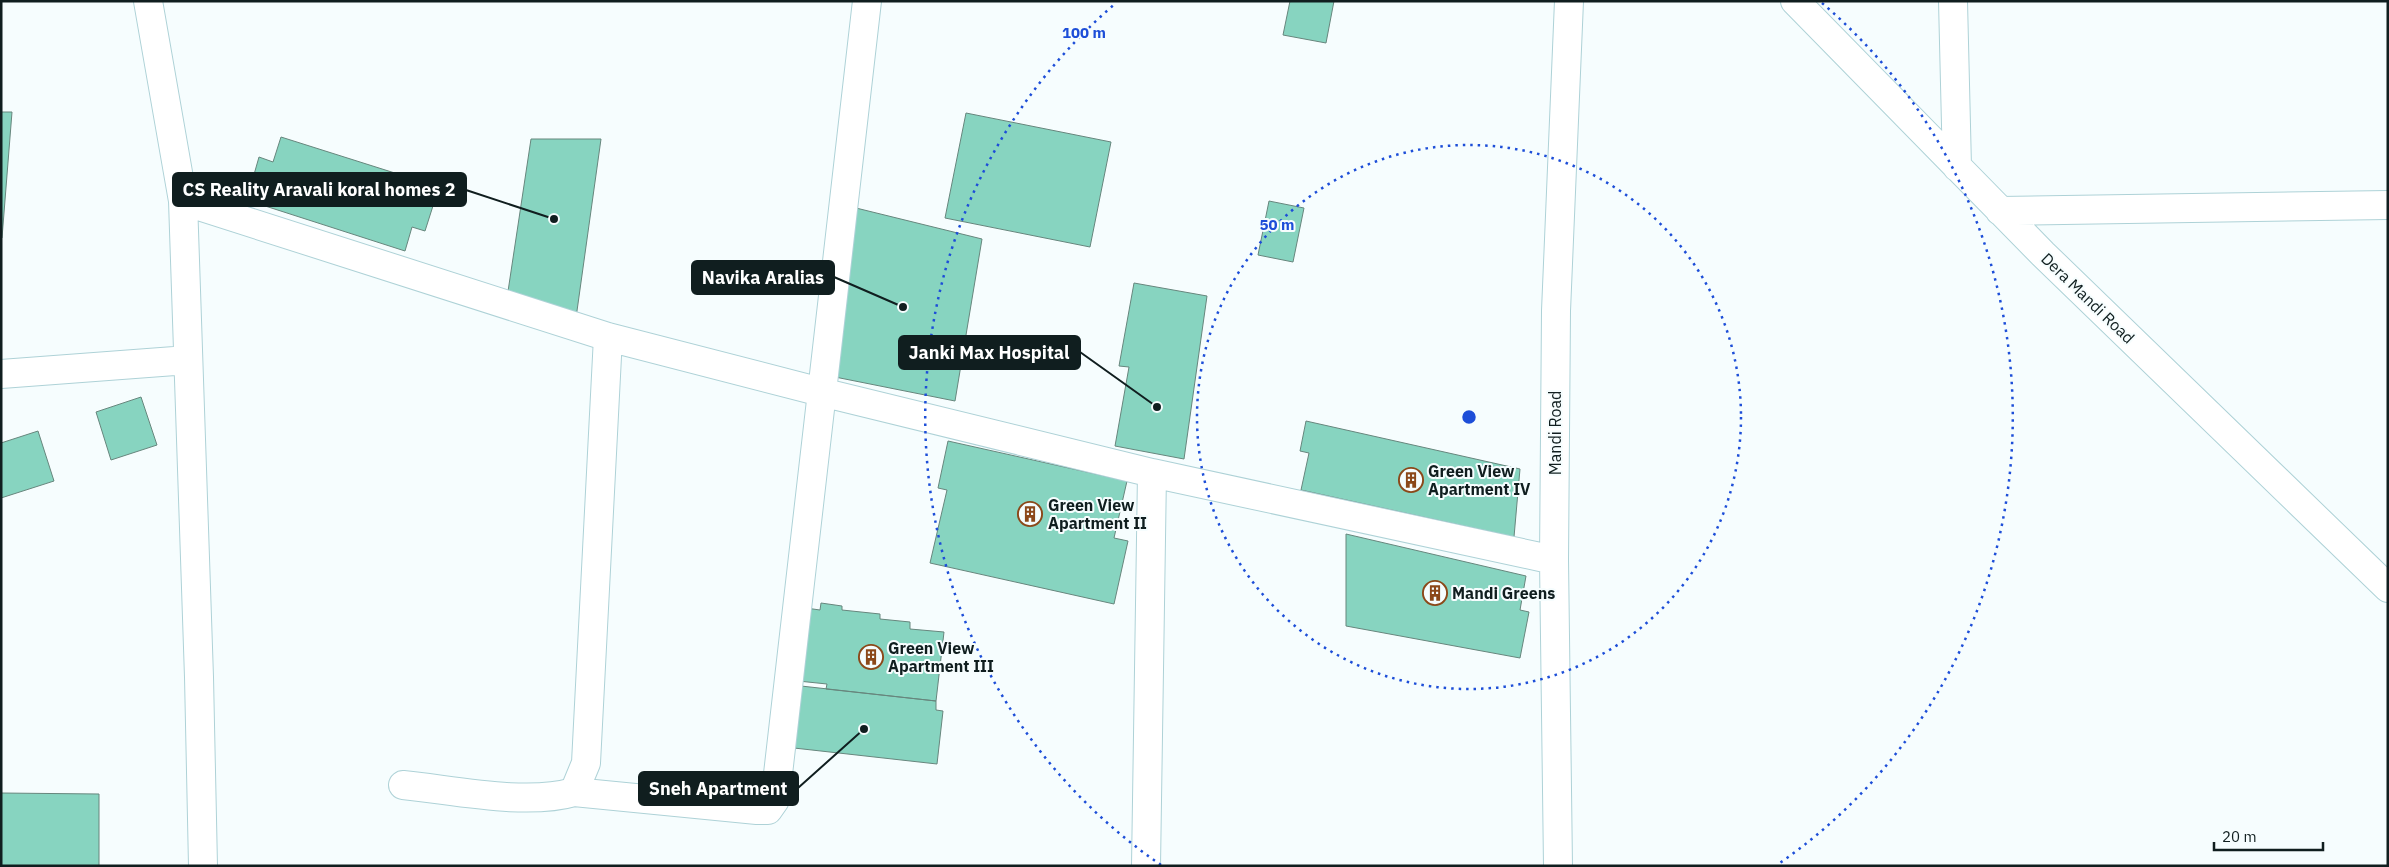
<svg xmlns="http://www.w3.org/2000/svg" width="2389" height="867" font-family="'IBM Plex Sans',sans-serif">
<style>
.building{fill:#87d4c0;stroke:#67867d}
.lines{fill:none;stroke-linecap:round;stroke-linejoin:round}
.minor-casing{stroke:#aed2d7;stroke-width:30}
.minor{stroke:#fff;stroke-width:28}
.ring{fill:none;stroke:#1d4ed8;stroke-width:2.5;stroke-dasharray:2.5 5}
.labels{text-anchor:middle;stroke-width:4;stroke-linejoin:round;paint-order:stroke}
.street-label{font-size:16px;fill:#101e1f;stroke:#f6fdfe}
.poi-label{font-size:16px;font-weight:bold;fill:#101e1f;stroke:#f6fdfe;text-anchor:start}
.centre{fill:#1d4ed8;stroke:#f6fdfe;stroke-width:2.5}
.ring-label{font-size:15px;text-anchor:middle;font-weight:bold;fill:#1d4ed8;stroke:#f6fdfe;stroke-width:4;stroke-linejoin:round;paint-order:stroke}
.leader{fill:none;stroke:#101e1f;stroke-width:2}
.callout-dot{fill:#101e1f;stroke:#f6fdfe;stroke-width:2}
.callout{fill:#101e1f;stroke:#101e1f;stroke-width:2}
.callout-label{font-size:18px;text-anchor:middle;font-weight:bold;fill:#fff}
</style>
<rect width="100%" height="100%" fill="#f6fdfe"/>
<path class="building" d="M1290,1H1334L1326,43L1283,35Z
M1,112H12L2,238H1Z
M966,113L1111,142L1090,247L945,218Z
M281,137L439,187L425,231L412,227L405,251L259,204L266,181L253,178L259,157L273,162Z
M531,139H601L576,318L507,298Z
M1269,201L1304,208L1293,262L1258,255Z
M852,207L982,239L955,401L825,375Z
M1134,283L1207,296L1184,459L1115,446L1129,367L1119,366Z
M141,397L157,445L111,460L96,412Z
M1306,421L1520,469L1514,537L1301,490L1309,453L1300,451Z
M38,431L54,481L1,498V443Z
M948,441L1127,481L1114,538L1128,541L1114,604L930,563L947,490L938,488Z
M1346,534L1526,576L1520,610L1529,612L1520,658L1346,626Z
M821,603L842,606V610L880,614V619L910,622V629L944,632L936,701L826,689L827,684L798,681L806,608L820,610Z
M792,685L936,701V710L943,711L937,764L785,747Z
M1,793L99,794V866H1Z"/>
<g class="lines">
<defs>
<path id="minor" d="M148,1L183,201L199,677L203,866
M1795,1L2043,254L2388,588
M1953,1L1957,167
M183,201L608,337L821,392L1152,473L1554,560
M2000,211L2388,205
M1,374L188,360
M403,785C453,790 526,806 574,792L757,810H768L775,800L867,1
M574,792L586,763L608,337
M1146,866L1152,473
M1558,866L1554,560L1556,311L1569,1"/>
</defs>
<use href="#minor" class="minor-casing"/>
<use href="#minor" class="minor"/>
</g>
<g class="ring">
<circle cx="1469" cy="417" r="272"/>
<path d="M1161 865A544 544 0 0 1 1116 3M1822 3A544 544 0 0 1 1777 865"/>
</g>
<defs>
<symbol id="building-ring" viewBox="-11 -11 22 22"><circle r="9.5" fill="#f6fdfe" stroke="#8b4819" stroke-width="1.5"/><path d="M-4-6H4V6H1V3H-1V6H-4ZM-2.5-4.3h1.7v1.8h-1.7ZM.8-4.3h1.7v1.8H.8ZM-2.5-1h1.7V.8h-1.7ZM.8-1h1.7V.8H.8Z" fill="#8b4819"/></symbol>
</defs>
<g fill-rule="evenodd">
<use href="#building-ring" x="1397" y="466" width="28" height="28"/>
<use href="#building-ring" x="1016" y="500" width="28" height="28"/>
<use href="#building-ring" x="1421" y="579" width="28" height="28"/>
<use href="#building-ring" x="857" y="643" width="28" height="28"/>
</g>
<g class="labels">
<g class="street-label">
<text transform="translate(2088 298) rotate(44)" y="6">Dera Mandi Road</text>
<text transform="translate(1555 433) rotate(-90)" y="6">Mandi Road</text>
</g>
<g class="poi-label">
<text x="1428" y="477">Green View<tspan x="1428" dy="18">Apartment IV</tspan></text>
<text x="1048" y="511">Green View<tspan x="1048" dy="18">Apartment II</tspan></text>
<text x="1452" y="599">Mandi Greens</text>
<text x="888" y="654">Green View<tspan x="888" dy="18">Apartment III</tspan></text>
</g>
</g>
<circle cx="1469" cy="417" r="8" class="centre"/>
<g class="ring-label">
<text x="1084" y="38">100 m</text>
<text x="1277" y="230">50 m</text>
</g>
<path class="leader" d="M554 219L466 190M903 307L834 277M1157 407L1080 352M864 729L798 788"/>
<g class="callout-dot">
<circle cx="554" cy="219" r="5"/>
<circle cx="903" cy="307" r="5"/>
<circle cx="1157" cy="407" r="5"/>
<circle cx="864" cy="729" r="5"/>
</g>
<g class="callout">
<rect x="173" y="173" width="293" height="33" rx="5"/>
<rect x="692" y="261" width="142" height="33" rx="5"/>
<rect x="899" y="336" width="181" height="33" rx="5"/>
<rect x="639" y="772" width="159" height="33" rx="5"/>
</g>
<g class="callout-label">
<text x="319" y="196">CS Reality Aravali koral homes 2</text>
<text x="763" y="284">Navika Aralias</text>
<text x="989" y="359">Janki Max Hospital</text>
<text x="718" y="795">Sneh Apartment</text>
</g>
<rect width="2389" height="867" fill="none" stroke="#101e1f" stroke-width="5"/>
<path d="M2214 842v8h109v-8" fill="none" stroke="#101e1f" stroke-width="2.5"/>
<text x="2222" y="842" font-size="15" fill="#101e1f" stroke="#f6fdfe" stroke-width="4" paint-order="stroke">20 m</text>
</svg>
